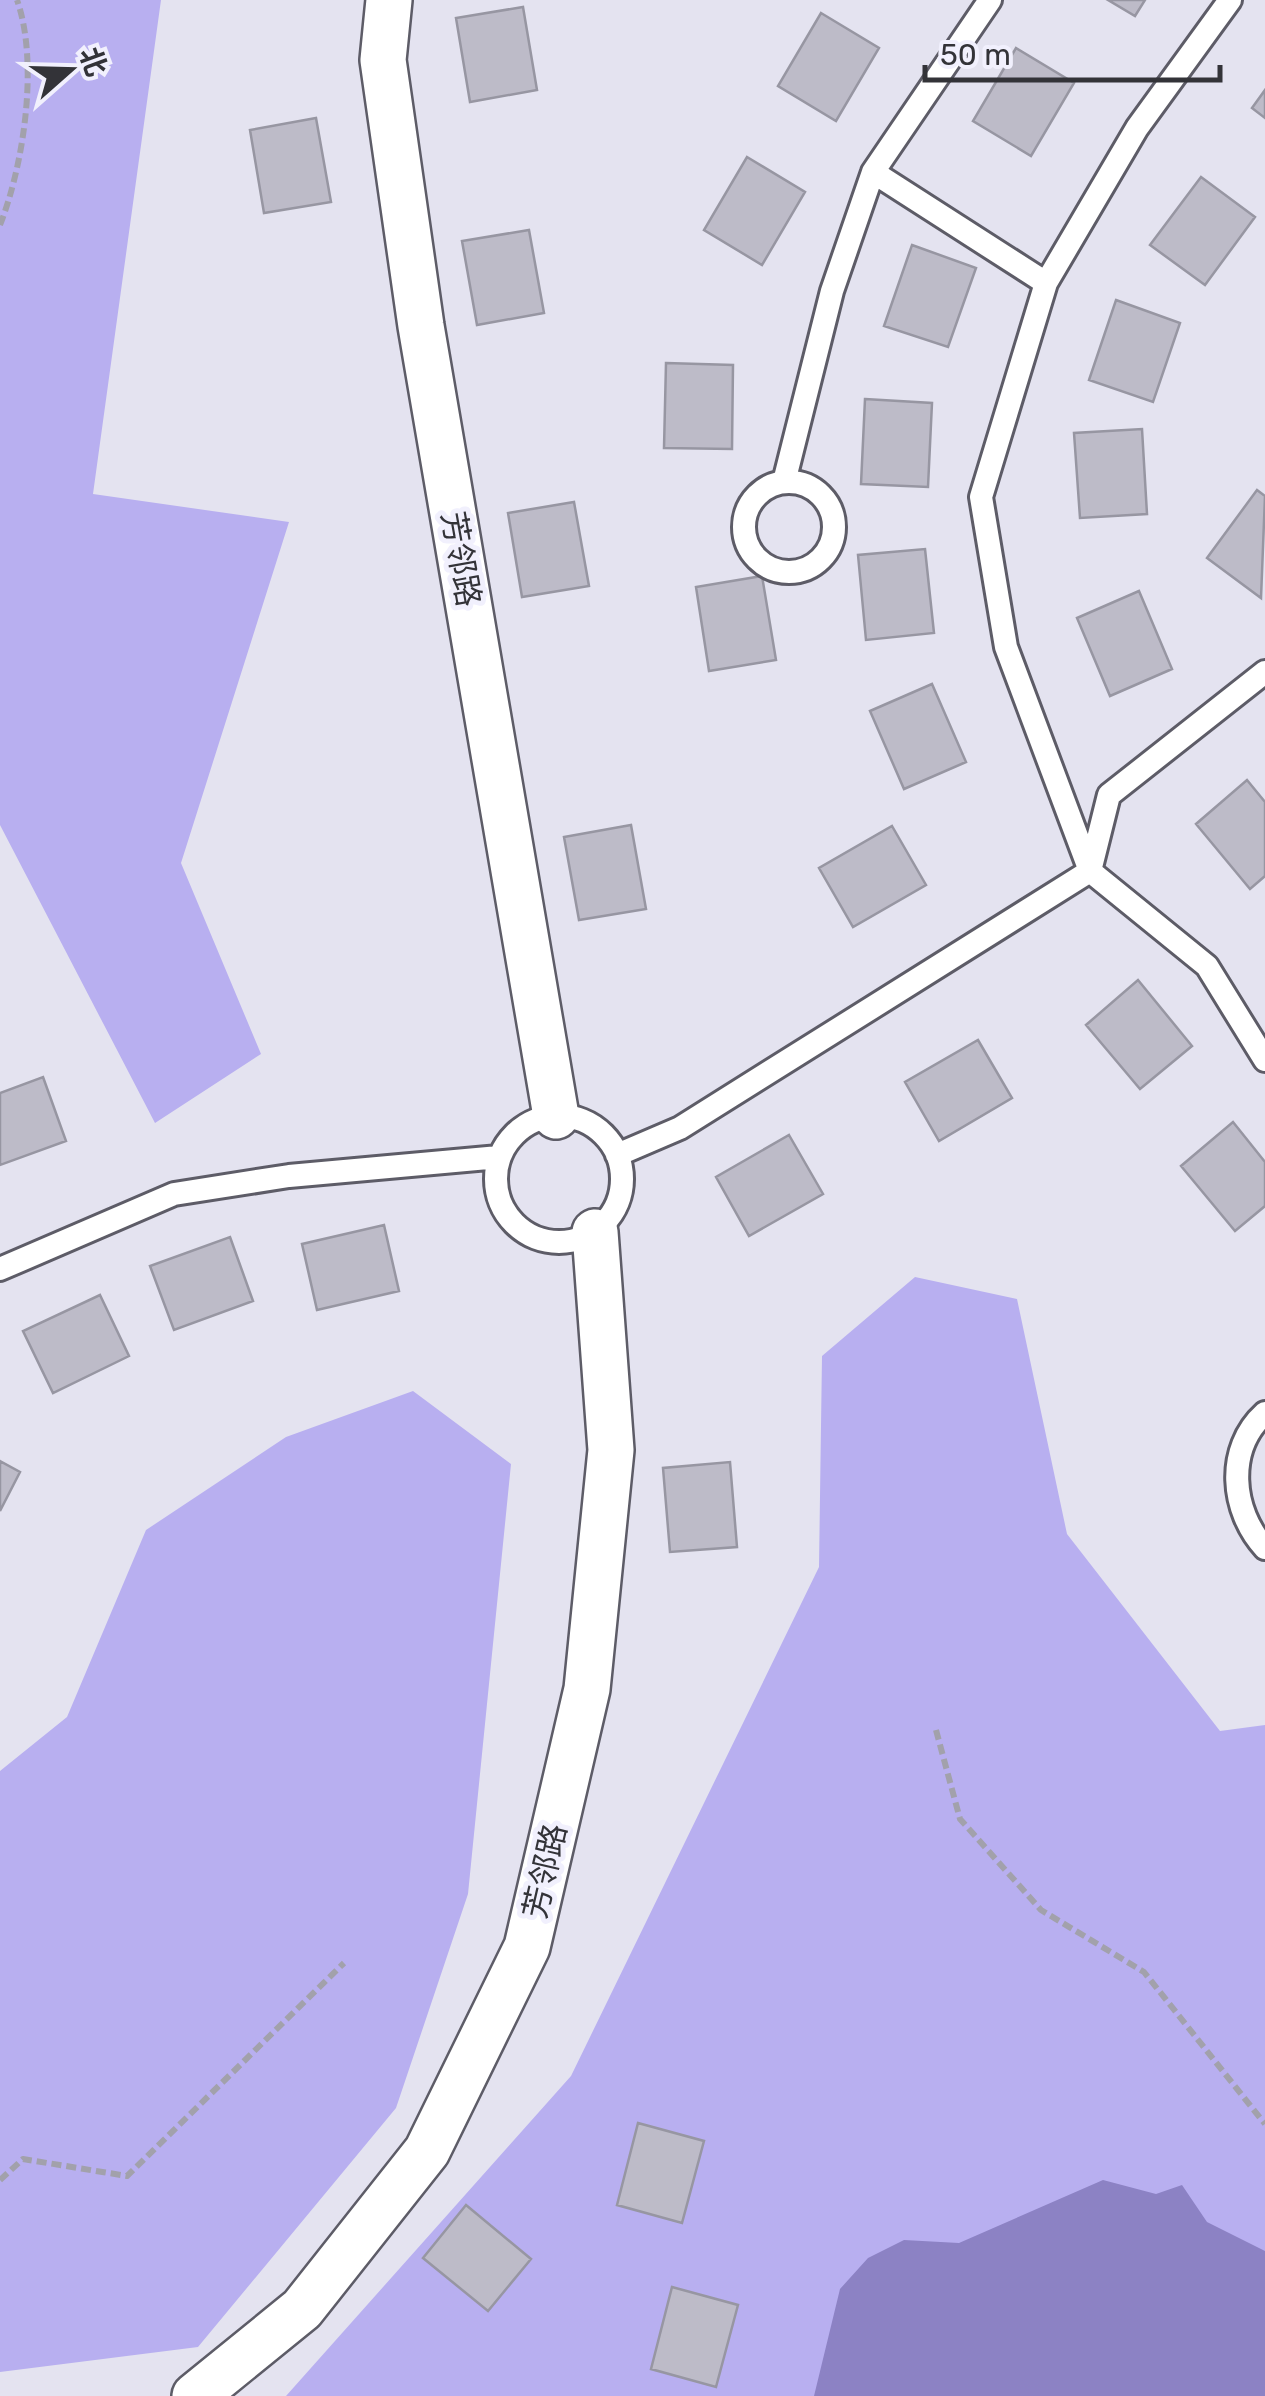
<svg xmlns="http://www.w3.org/2000/svg" width="1265" height="2396" font-family="Rubik,'Noto Sans SC',sans-serif">
<style>
.green{fill:#b8aff0}
.water{fill:#8c82c4}
.building{fill:#bdbbc8;stroke:#9796a2;stroke-width:2.5}
.lines{fill:none;stroke-linecap:round;stroke-linejoin:round}
.lane-casing{stroke:#5d5c67;stroke-width:28}
.street-casing{stroke:#5d5c67;stroke-width:50}
.path{stroke:#a2a1ab;stroke-width:6;stroke-dasharray:10 5;stroke-linecap:butt}
.lane{stroke:#fff;stroke-width:22}
.street{stroke:#fff;stroke-width:45}
.labels{text-anchor:middle;stroke-width:10;stroke-linejoin:round;paint-order:stroke}
.street-label{font-size:32px;fill:#333338;stroke:#f1f0fd}
</style>
<rect width="100%" height="100%" fill="#e4e3f0"/>
<path class="green" d="M0,0H161L93,494L289,522L181,863L261,1054L155,1123L0,825Z
M915,1277L1017,1299L1067,1534L1220,1731L1265,1725V2396H286L571,2076L819,1567L822,1356Z
M413,1391L511,1464L468,1894L396,2108L198,2347L0,2372V1771L67,1717L146,1530L286,1437Z"/>
<path class="water" d="M1103,2180L1156,2194L1182,2185L1207,2222L1265,2251V2396H814L840,2289L868,2258L904,2240L959,2243Z"/>
<path class="building" d="M1108,0H1145L1135,16Z
M523,7L537,90L470,102L456,18Z
M821,13L879,48L836,121L778,86Z
M1016,48L1074,83L1031,156L973,121Z
M1265,90V118L1252,108Z
M316,118L331,202L264,213L250,130Z
M747,157L805,192L762,265L704,230Z
M1201,177L1255,217L1205,285L1150,245Z
M529,230L544,313L477,325L462,241Z
M912,245L976,268L948,347L884,326Z
M1116,300L1180,323L1153,402L1089,380Z
M666,363L733,365L732,449L664,448Z
M865,399L932,403L928,487L861,484Z
M1142,429L1147,514L1080,518L1074,433Z
M1257,490L1265,496L1261,598L1207,558Z
M574,502L589,586L522,597L508,513Z
M925,549L934,633L866,640L858,555Z
M762,576L776,660L709,671L696,587Z
M1139,591L1172,669L1110,696L1077,618Z
M932,684L966,762L904,789L870,711Z
M1247,780L1265,802V876L1250,889L1196,824Z
M631,825L646,909L579,920L564,837Z
M892,826L926,885L853,927L819,868Z
M1138,980L1192,1046L1140,1089L1086,1025Z
M978,1040L1012,1098L939,1141L905,1082Z
M43,1077L66,1141L0,1165V1093Z
M1233,1122L1265,1162V1206L1235,1231L1181,1166Z
M789,1135L823,1194L749,1236L716,1177Z
M384,1225L399,1291L317,1310L302,1244Z
M230,1237L253,1301L174,1330L150,1266Z
M100,1295L129,1356L53,1393L23,1331Z
M0,1461L20,1472L0,1511Z
M730,1462L737,1547L670,1552L663,1468Z
M638,2123L704,2141L682,2223L617,2205Z
M466,2205L531,2259L488,2311L423,2258Z
M672,2287L738,2305L716,2387L651,2369Z"/>
<g class="lines">
<defs>
<path id="lane" d="M873,172L1046,283
M784,482L832,291L873,172L990,0
M744 527a45 45 0 1 1 90 0a45 45 0 1 1-90 0Z
M1265,672L1109,795L1090,871L1207,966L1265,1060
M496 1179a63 63 0 1 1 126 0a63 63 0 1 1-126 0Z
M617,1155L680,1128L1090,871L1006,647L981,497L1046,283L1137,128L1230,0
M0,1269L174,1194L289,1176L499,1157
M1265,1413C1225,1449 1231,1511 1265,1548"/>
<path id="street" d="M389,0L383,60L421,326L556,1116
M195,2396L302,2309L427,2151L527,1947L587,1689L611,1450L595,1232"/>
</defs>
<use href="#lane" class="lane-casing"/>
<use href="#street" class="street-casing"/>
<path class="path" d="M0,225C24,164 39,62 17,0
M936,1730L960,1819L1041,1910L1144,1972L1265,2124
M0,2180L23,2159L127,2176L344,1963"/>
<use href="#lane" class="lane"/>
<use href="#street" class="street"/>
</g>
<g class="labels">
<g class="street-label">
<text transform="translate(461 559) rotate(80)" y="11">芳邻路</text>
<text transform="translate(545 1871) rotate(-77)" y="11">芳邻路</text>
</g>
</g>
<g transform="translate(70 70) rotate(70)" stroke="#f1f0fd" stroke-width="8" paint-order="stroke">
<path d="M0-8L18 38L0 25L-18 38Z" fill="#333338"/>
<text y="-15" font-size="28" font-weight="bold" text-anchor="middle" fill="#333338">北</text>
</g>
<path d="M925 65v15h295v-15" fill="none" stroke="#333338" stroke-width="5"/>
<text x="940" y="65" font-size="30" fill="#333338" stroke="#f1f0fd" stroke-width="8" paint-order="stroke">50 m</text>
</svg>
